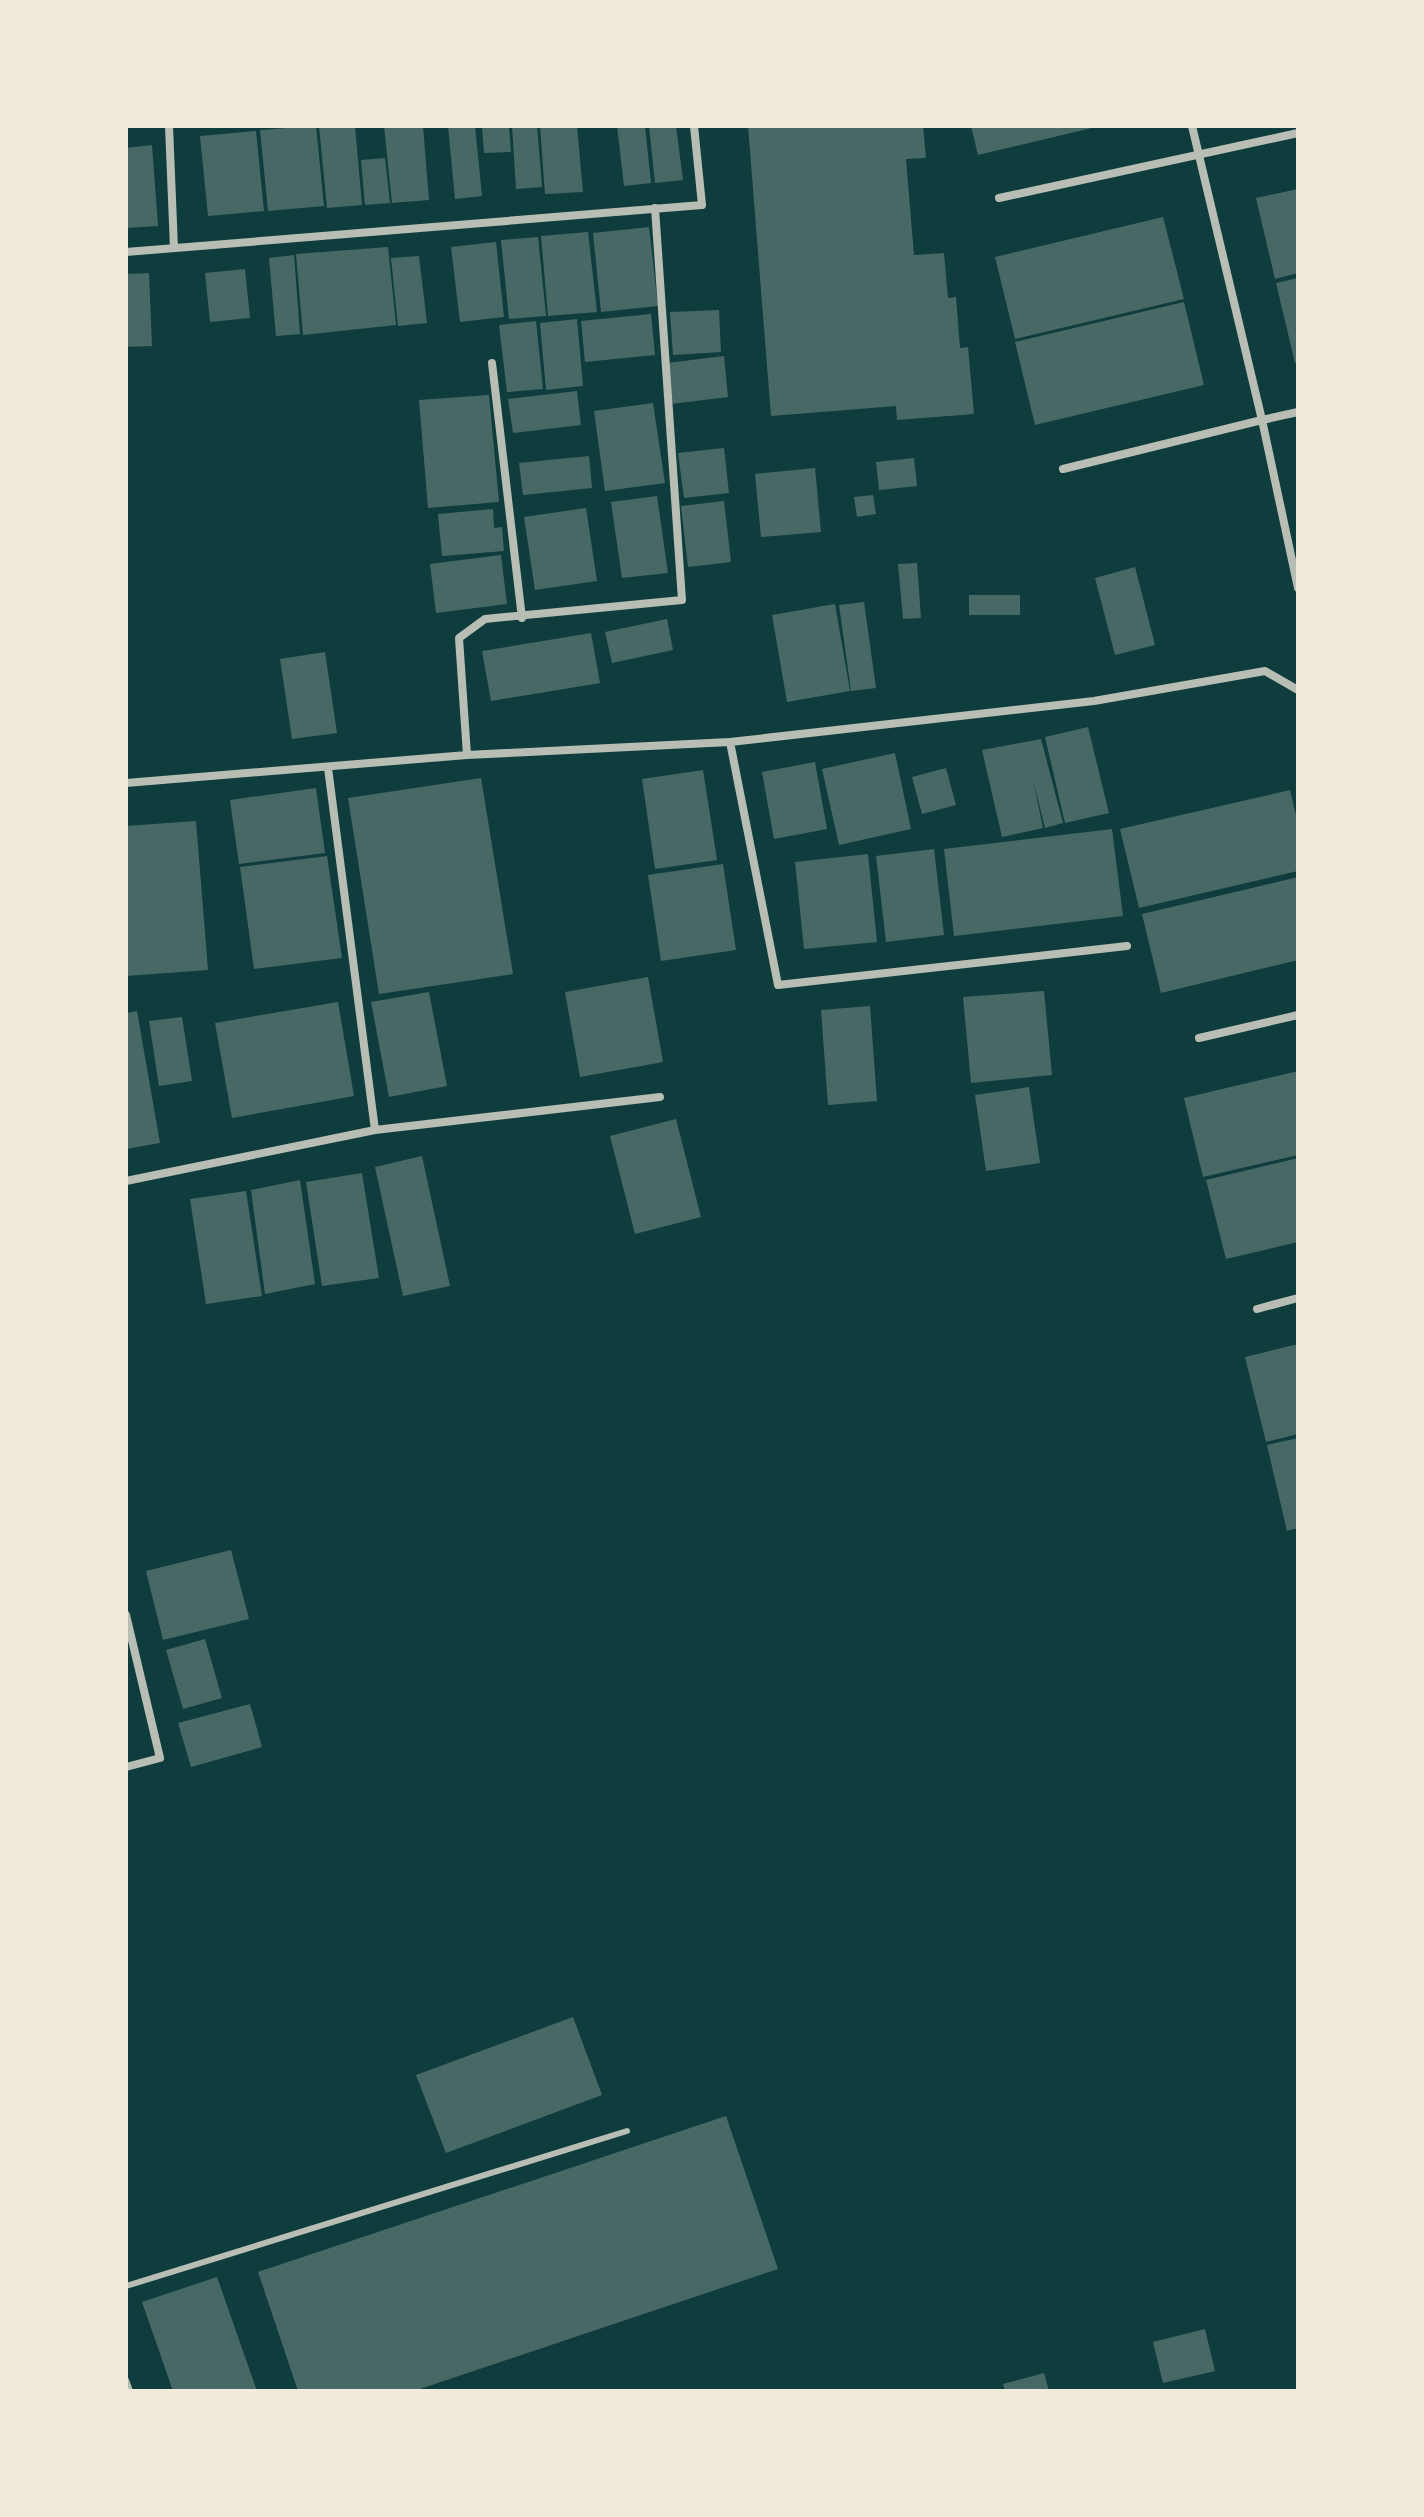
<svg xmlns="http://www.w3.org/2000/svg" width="1424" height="2517" font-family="'Sofia Sans Condensed',sans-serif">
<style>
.building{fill:#486865}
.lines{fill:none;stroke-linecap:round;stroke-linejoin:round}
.service{stroke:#b8beb3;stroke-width:6}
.minor{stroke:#b8beb3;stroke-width:8}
</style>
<rect width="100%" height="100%" fill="#0f3d3e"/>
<path class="building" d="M316,126L324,206L268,211L260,130Z
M319,126H355L362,205L327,208Z
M384,126H423L429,200L392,203Z
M448,126H475L482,196L455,199Z
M482,126H509L511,152L484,153Z
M512,126H537L542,187L516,189Z
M540,126H577L583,192L545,194Z
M617,126H645L651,183L624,186Z
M649,126H676L683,180L655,183Z
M748,126H923L926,158L906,159L914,255L944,253L948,298L956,297L960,348L968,347L974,414L897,420L896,406L771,416Z
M971,126H1096V127L978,155Z
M256,131L264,211L208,216L200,136Z
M152,145L158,226L126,228V148Z
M385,158L390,203L365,205L361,160Z
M1298,189V273L1275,279L1256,198Z
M1163,217L1184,299L1015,339L995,257Z
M649,227L658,306L601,312L593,233Z
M588,232L597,312L548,316L541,236Z
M538,237L546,316L509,319L501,240Z
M496,242L504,317L460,322L451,247Z
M388,247L396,325L303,335L296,254Z
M294,255L300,334L276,336L269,258Z
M419,256L427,323L398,326L391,258Z
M245,269L250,318L210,322L205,273Z
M149,273L152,346L126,347V274Z
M1298,278V362L1295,363L1276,283Z
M1184,302L1204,385L1035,425L1015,342Z
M719,310L721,352L673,355L670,312Z
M651,314L655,355L585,362L581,321Z
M577,319L583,386L546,390L540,323Z
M536,321L543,389L507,392L499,325Z
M724,356L728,397L671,404L667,363Z
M577,391L581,425L513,433L508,399Z
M489,395L499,502L428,508L419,400Z
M653,403L665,483L605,491L594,411Z
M724,448L729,493L684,498L678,453Z
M589,456L592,488L523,495L519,463Z
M914,458L917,486L879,490L876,462Z
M815,468L821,532L761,537L755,474Z
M873,495L876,514L857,517L854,497Z
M657,496L668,573L622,578L611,502Z
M724,501L731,562L688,567L681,506Z
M586,508L597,581L535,590L524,517Z
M493,509L494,528L502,527L504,551L442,556L438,514Z
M501,555L507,604L436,613L430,564Z
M917,563L921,618L903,619L898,564Z
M1135,567L1155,645L1115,655L1095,578Z
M969,595H1020V615H969Z
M864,602L876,688L851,691L839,605Z
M835,604L850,691L787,702L772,615Z
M667,619L673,650L612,663L605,632Z
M591,633L600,683L491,701L482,651Z
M325,652L337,733L292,739L280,659Z
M1088,727L1109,813L1065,823L1045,737Z
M1041,739L1063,823L1045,828L1033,780L1043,828L1002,837L982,750Z
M895,753L911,829L839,845L822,769Z
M815,762L827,829L774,839L762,772Z
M946,768L956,805L922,814L912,777Z
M703,770L717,860L655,869L642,779Z
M481,778L513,974L379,994L348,798Z
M316,788L325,853L239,864L230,800Z
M1290,790L1298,824V871L1139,908L1120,829Z
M196,821L208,970L126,976V826Z
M1112,829L1123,916L954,936L944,849Z
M934,849L944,935L886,942L876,856Z
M868,854L877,942L804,949L795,862Z
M327,856L342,958L254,969L240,867Z
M723,864L736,950L661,961L648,875Z
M1298,877V960L1161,993L1142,914Z
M648,977L663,1062L580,1077L565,992Z
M1044,991L1052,1075L971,1083L963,997Z
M429,992L447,1086L389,1097L371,1002Z
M338,1002L354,1096L232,1118L215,1023Z
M870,1006L877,1101L828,1105L821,1010Z
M137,1011L160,1143L126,1149V1013Z
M182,1017L192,1081L159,1086L149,1021Z
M1298,1071V1155L1203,1177L1184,1098Z
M1029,1087L1040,1163L986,1171L975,1095Z
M676,1119L701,1217L635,1234L610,1136Z
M422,1156L450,1286L403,1296L375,1167Z
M1298,1158V1242L1226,1259L1206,1180Z
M362,1173L379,1278L322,1286L306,1182Z
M300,1180L315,1284L265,1294L251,1190Z
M246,1191L262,1296L206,1304L190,1199Z
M1298,1344V1434L1266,1442L1245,1357Z
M1298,1438V1528L1287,1531L1267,1445Z
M231,1550L249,1619L163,1640L146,1571Z
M205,1639L222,1698L183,1709L166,1650Z
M250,1704L262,1747L191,1767L178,1723Z
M573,2017L602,2095L446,2153L416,2075Z
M726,2116L778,2269L414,2391H298L258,2272Z
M217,2277L257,2391H173L142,2302Z
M1205,2329L1215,2371L1163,2383L1153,2342Z
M1044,2373L1049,2391H1005L1003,2384Z"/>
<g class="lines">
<path class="service" d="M126,2286L627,2131
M126,2380L130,2391"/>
<path class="minor" d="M169,126L174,248
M999,198L1298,133
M126,252L702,205L694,126
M492,363L522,618
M1298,412L1262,420L1298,588
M1063,469L1262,420L1192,126
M730,742L778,985L1127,946
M467,755L459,638L485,619L682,600L655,208
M328,768L375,1130
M126,783L467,755L730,742L1094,701L1265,671L1298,690
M1199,1038L1298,1015
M126,1181L375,1130L660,1097
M1257,1309L1298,1298
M126,1615L160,1758L126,1767"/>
</g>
<rect width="1424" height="2517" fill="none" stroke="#f1e9da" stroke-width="256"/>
</svg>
